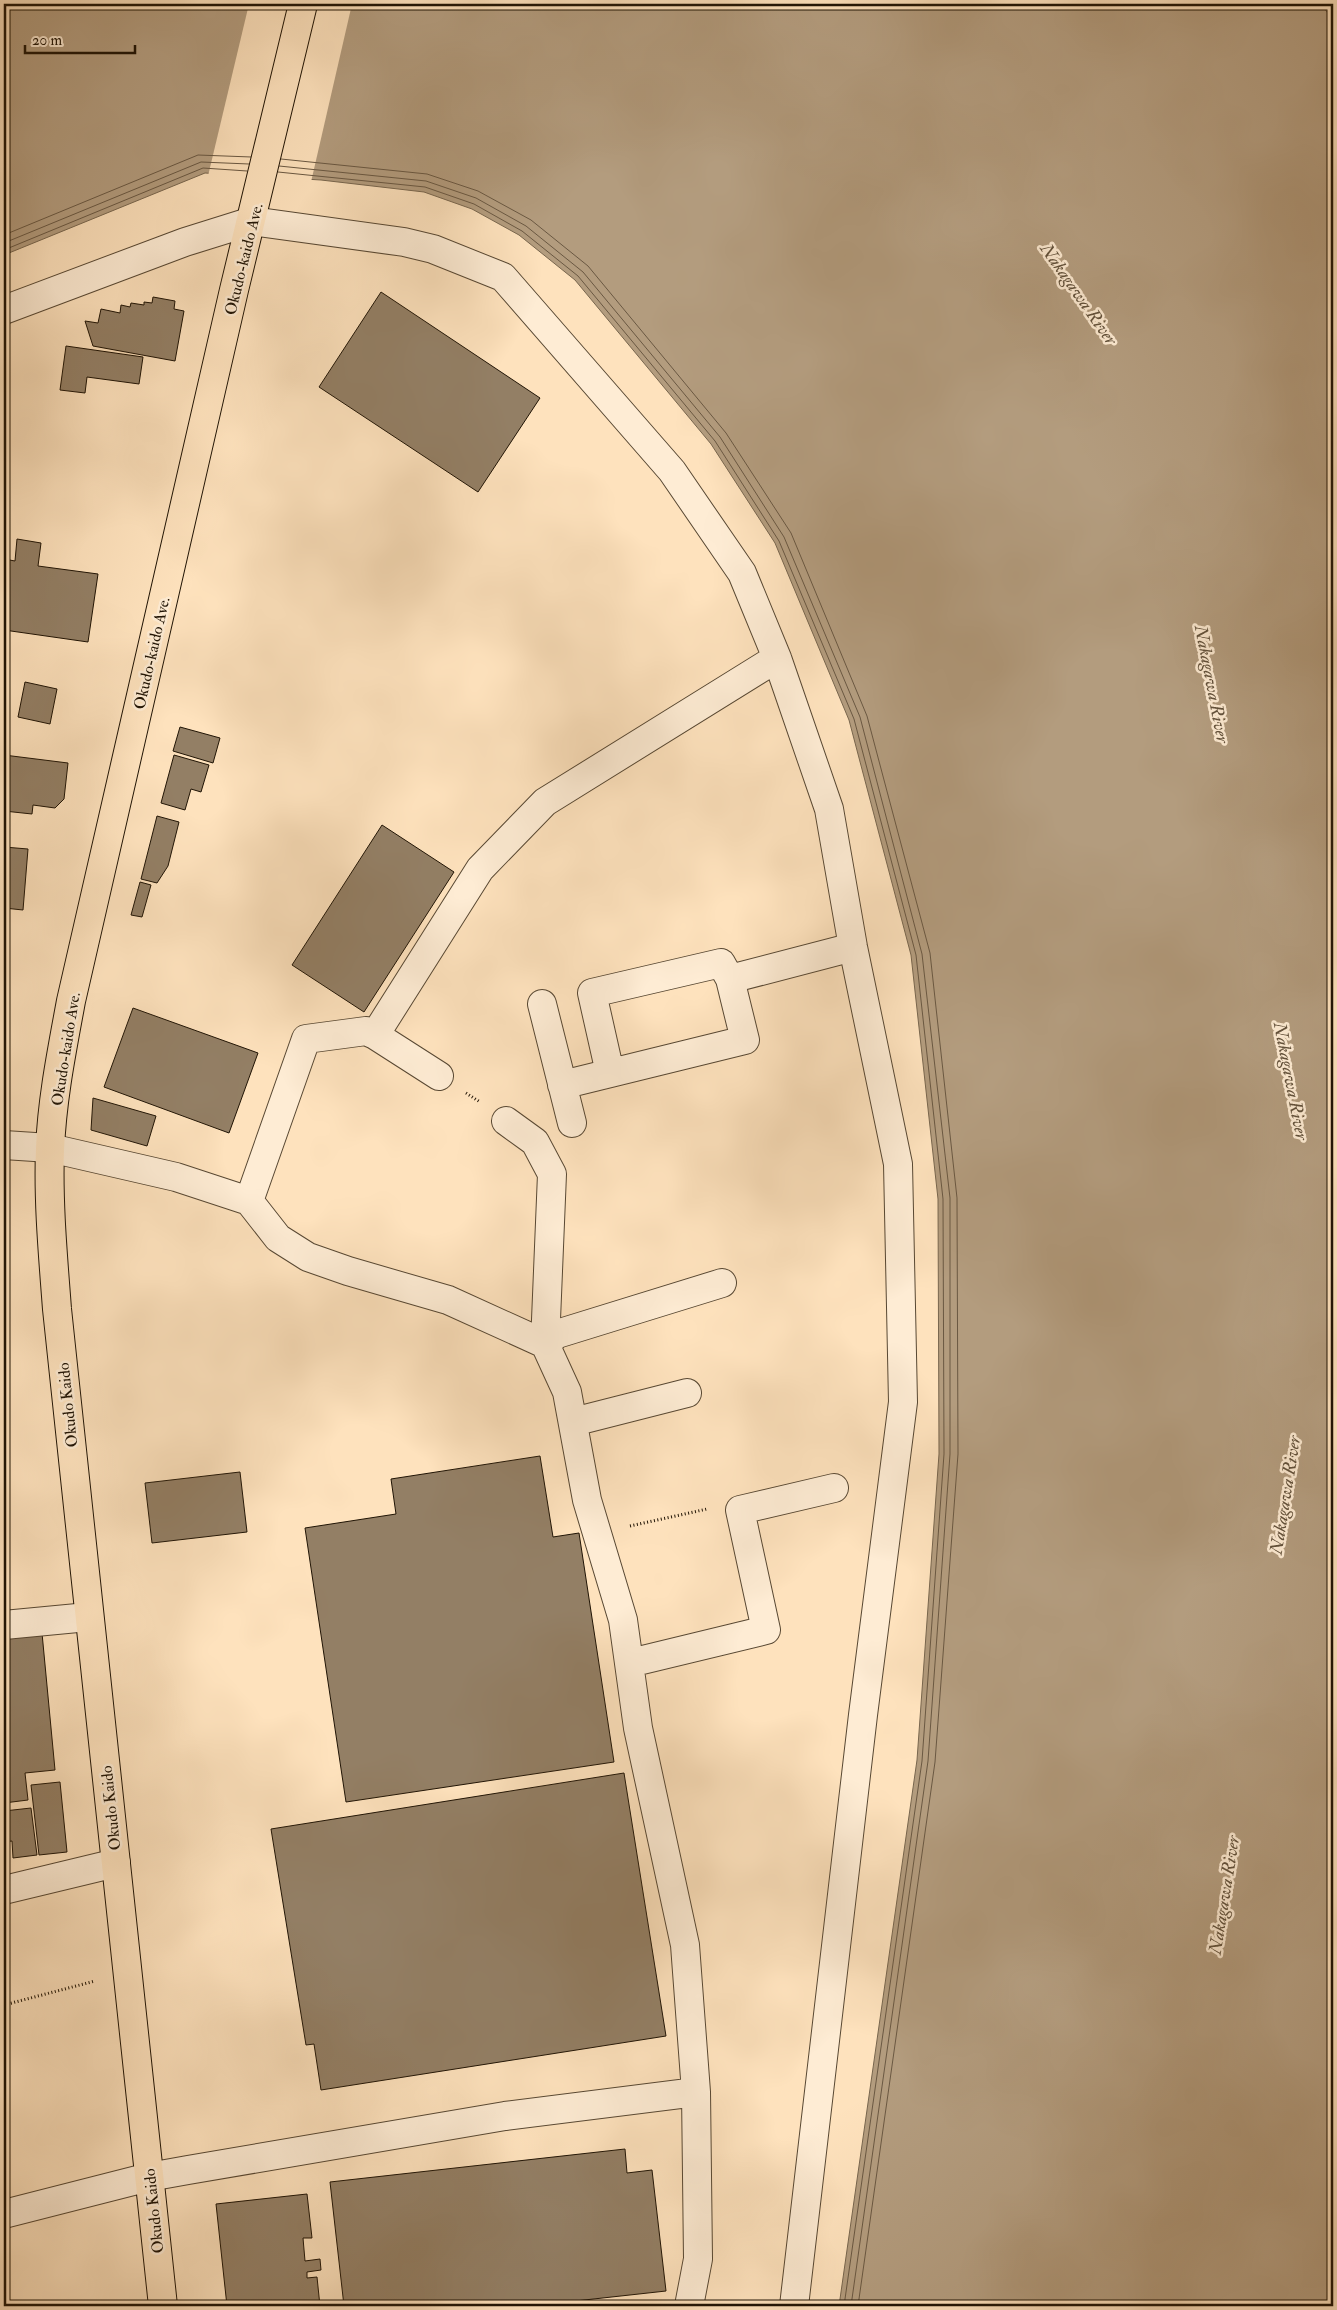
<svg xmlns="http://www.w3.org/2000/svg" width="1337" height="2310" font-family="'IM FELL Double Pica',serif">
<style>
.water{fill:#b39c7e;stroke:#78664e}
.pier{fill:#fee2bd}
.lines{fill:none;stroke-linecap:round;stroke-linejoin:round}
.shore{stroke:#6a5842;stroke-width:1}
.building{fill:#937f65;stroke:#201405}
.minor-casing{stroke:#584833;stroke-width:30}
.major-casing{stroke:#201405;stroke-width:30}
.path{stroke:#201405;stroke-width:3;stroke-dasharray:1 2.5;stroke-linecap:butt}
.minor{stroke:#feecd4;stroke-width:28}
.major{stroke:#fee2bd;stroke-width:28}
.labels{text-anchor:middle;stroke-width:5;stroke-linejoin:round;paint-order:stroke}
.street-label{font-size:16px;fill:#201405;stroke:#feecd4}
.water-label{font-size:18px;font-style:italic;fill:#62513b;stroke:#feecd4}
</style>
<rect width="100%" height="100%" fill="#fee2bd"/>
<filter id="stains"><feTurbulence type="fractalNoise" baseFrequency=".004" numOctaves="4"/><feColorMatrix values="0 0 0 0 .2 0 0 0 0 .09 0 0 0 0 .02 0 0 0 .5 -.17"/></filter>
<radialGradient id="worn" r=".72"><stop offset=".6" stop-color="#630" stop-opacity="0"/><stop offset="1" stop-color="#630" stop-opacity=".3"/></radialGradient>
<path class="water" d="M4,4H1321L1333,20V2306H839L917,1760L939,1454L938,1199L911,955L849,720L775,543L711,444L575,280L519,235L472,209L424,192L321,180L205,173L4,255Z"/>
<path class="pier" d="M249,4H352L311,182L208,176Z"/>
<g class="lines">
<path class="shore" d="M281,159L427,174L478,191L531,220L588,266L726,433L791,533L867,716L930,953L957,1198L958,1454L935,1762L858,2306
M279,166L426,181L476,198L526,226L583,272L720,437L784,537L860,717L922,954L950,1198V1454L928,1761L851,2306
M278,172L425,187L474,204L522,231L578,276L715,441L779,541L854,719L916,955L943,1199L944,1454L922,1761L844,2306
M4,235L198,155L251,157
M4,243L201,162L249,164
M4,250L203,168L247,171"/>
</g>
<path class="building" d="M381,292L540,398L478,492L319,387Z
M153,297L175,301L174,309L184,311L175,361L93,346L85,321L98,323L101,309L120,313L121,305L130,307L131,303L144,305V302L152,303Z
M66,346L143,357L139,384L87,377L85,393L60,390Z
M17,539L41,543L38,566L98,574L88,642L4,630V559L15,561Z
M25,682L57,689L50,724L18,717Z
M180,727L220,738L213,763L173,751Z
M4,755L68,763L64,799L55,808L33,805L32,814L4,811Z
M174,755L209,765L201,792L191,789L185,810L161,803Z
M157,816L179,822L168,866L157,883L141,879Z
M382,825L454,872L364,1012L292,965Z
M4,847L28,849L23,910L4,908Z
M140,882L151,885L142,917L131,915Z
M133,1008L258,1053L229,1133L104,1087Z
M4,1087H9L5,1129H4Z
M93,1098L156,1116L147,1146L91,1130Z
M540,1456L553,1537L579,1533L614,1762L346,1802L305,1528L396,1514L391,1479Z
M240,1472L247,1532L152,1543L145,1483Z
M42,1633L55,1770L25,1773L28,1800L4,1803V1637Z
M624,1773L666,2036L321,2090L314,2044L306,2045L271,1829Z
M60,1782L67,1852L39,1855L31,1785Z
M31,1808L37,1855L13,1858L12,1841L4,1842V1811Z
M625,2149L627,2173L652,2170L666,2291L530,2306H344L330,2182Z
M307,2194L312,2238H303L305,2261L320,2259L321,2270L307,2272V2278L317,2277L320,2306H227L216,2204Z"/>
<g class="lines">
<defs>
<path id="minor" d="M4,310L185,242L252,221L404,242L433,249L503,277L672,471L742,573L777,658L829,809L853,947L898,1164L903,1402L863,1715L794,2306
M542,1004L572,1123
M375,1035L439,1076
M610,1073L592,993L721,963L730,979L853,947
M562,1085L745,1040L730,979
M506,1121L535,1142L552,1174L545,1344
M4,1145L50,1148L176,1177L249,1201L278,1238L308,1257L348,1271L448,1300L545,1344L567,1392L587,1500L623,1620L638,1728L685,1945L696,2092L698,2259L689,2306
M249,1201L306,1039L366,1031L375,1035L480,869L545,802L777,658
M545,1344L557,1334L722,1283
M573,1422L687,1393
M4,1625L88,1617
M630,1663L766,1630L740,1510L834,1488
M4,1890L116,1863
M4,2214L149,2177L188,2170L505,2116L696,2092"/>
<path id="major" d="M163,2306L57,1309C53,1256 48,1202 50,1149C52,1099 62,1050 71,1001L234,290L303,4"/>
</defs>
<use href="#minor" class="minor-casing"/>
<use href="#major" class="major-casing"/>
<path class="path" d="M466,1093L480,1102
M630,1526L707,1509
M4,2005L95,1981"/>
<use href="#minor" class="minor"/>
<use href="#major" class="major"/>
</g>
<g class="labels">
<g class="street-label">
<text transform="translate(243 259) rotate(-76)" y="6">Okudo-kaido Ave.</text>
<text transform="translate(151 653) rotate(-77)" y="6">Okudo-kaido Ave.</text>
<text transform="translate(65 1049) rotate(-81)" y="6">Okudo-kaido Ave.</text>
<text transform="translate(67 1405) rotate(-96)" y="6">Okudo Kaido</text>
<text transform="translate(110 1808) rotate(-96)" y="6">Okudo Kaido</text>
<text transform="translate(153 2211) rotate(-96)" y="6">Okudo Kaido</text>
</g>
<g class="water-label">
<text transform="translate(1079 294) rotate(55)" y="6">Nakagawa River</text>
<text transform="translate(1212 684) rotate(79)" y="6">Nakagawa River</text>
<text transform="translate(1291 1081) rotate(79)" y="6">Nakagawa River</text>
<text transform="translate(1285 1495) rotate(-81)" y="6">Nakagawa River</text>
<text transform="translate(1224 1895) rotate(-81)" y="6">Nakagawa River</text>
</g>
</g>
<rect width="1337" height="2310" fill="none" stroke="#fee2bd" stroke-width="20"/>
<rect x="5" y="5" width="1327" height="2300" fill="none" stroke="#201405" stroke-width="2.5"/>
<rect x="10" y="10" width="1317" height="2290" fill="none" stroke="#201405"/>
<path d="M25 45v8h110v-8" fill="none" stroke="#201405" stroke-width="2.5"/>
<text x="32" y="45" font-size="15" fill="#201405" stroke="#feecd4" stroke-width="4" paint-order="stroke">20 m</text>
<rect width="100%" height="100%" filter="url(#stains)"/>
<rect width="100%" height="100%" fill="url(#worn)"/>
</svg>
